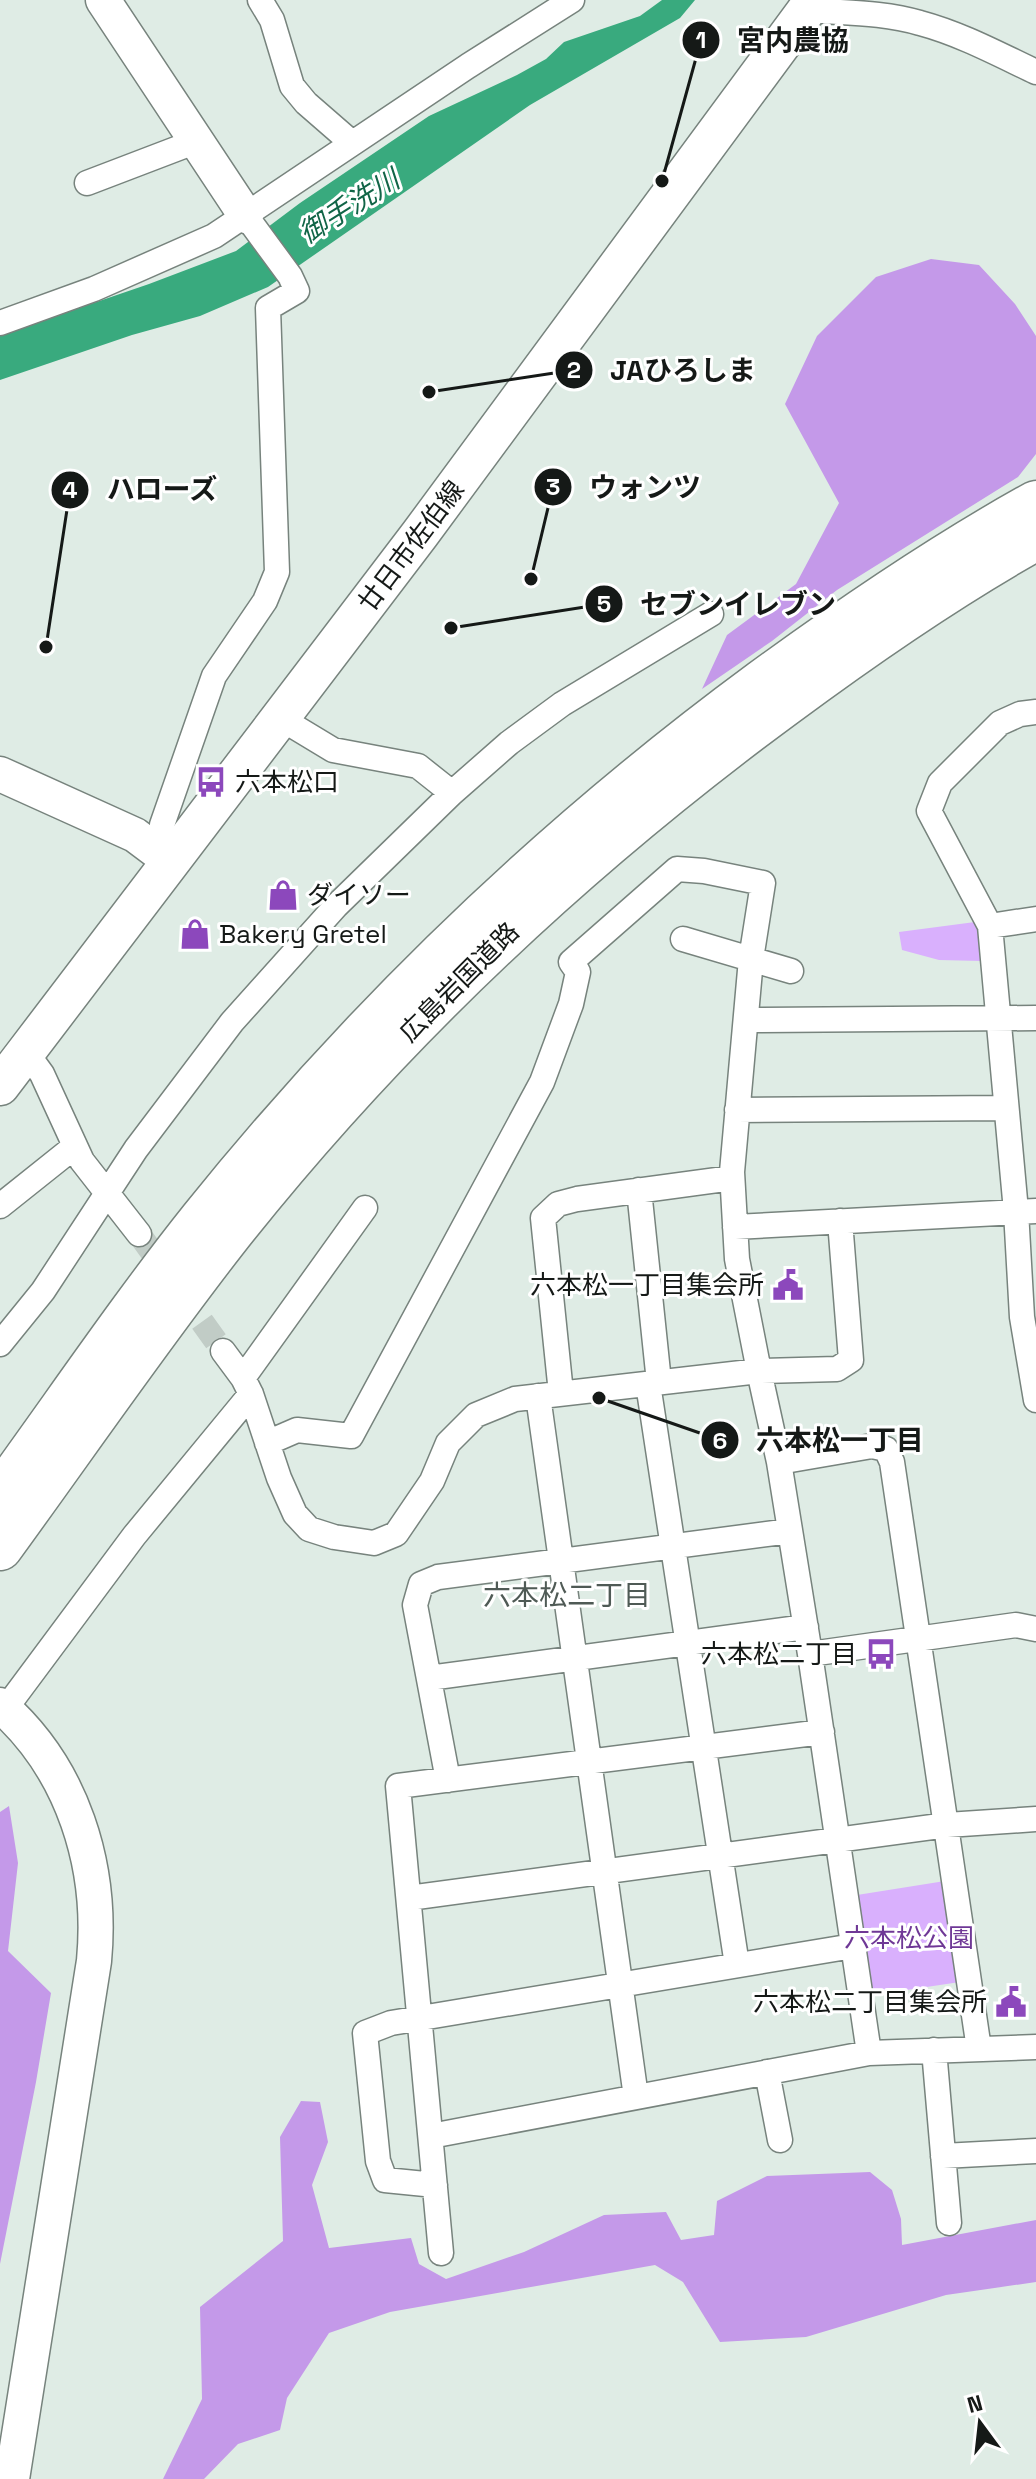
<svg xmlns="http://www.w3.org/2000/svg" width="1036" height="2479" font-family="'Space Grotesk','Noto Sans JP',sans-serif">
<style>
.green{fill:#d9b0fd}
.forest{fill:#c499e9}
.water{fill:#39aa7e}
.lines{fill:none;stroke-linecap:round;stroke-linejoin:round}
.street-tunnel{stroke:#c1ccc6;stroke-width:24;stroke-dasharray:24 12;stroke-linecap:butt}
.street-casing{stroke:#77837d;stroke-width:27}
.secondary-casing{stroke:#77837d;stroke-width:37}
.primary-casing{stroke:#77837d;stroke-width:41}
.highway-casing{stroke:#77837d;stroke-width:47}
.street{stroke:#fff;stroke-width:24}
.secondary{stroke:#fff;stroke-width:34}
.primary{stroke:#fff;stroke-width:38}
.highway{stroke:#fff;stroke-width:44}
.labels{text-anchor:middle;stroke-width:6;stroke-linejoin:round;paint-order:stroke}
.street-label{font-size:26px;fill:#151917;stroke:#fff}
.poi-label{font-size:26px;fill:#151917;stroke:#fff;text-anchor:start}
.park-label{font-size:26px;fill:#6f3896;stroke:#fff}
.water-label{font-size:28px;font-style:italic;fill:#116547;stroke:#fff}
.neighbourhood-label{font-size:28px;fill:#4f5a55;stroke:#fff}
.leader{fill:none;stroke:#151917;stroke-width:3}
.callout-dot{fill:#151917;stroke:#fff;stroke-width:3}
.mark-label{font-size:24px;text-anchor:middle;font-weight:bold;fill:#fff}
.callout-label{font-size:28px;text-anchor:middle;font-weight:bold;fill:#151917;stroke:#fff;stroke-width:6;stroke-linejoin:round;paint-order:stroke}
</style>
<rect width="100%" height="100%" fill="#dfece5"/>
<path class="green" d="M975,922L979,931L982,961L939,960L902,950L899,932Z
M945,1881L960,1982L873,1995L857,1895Z"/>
<path class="forest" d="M931,259L979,265L1015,304L1036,336V454L1018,477L837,590L772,641L702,689L727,635L796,584L839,503L785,404L817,336L876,277Z
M9,1806L18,1863L8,1951L51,1993L36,2082L0,2264V1812Z
M301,2101L320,2102L328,2142L312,2185L329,2248L411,2238L419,2264L446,2279L524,2252L604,2215L666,2212L681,2240L714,2235L717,2201L767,2176L870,2172L892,2190L901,2219L902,2245L1036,2220V2282L946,2295L806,2337L720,2342L683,2282L655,2265L390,2312L329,2333L287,2398L280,2430L238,2444L204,2479H163L202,2399L200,2307L283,2241L280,2137Z"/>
<path class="water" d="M662,0H695L680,18L530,105L268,287L200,316L132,335L0,380V335L149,284L236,251L300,203L429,116L517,75L546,59L564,42L640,16Z"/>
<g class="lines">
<path class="street-tunnel" d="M139,1234L223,1351"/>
<defs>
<path id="street" d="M260,0L272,20L292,86L306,103L352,143
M807,10C845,13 883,12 920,23C961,34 998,54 1036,72
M87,183L197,141
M0,323L94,289L214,236L468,66L572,0
M1036,712L1020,714L1000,723L940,783L929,811L990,926L1016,1211L1022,1317L1036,1400
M280,718L333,750L418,766L452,793
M160,852L162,825L214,676L265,601L277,572L268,308L297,291L290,276L246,216
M990,926L1036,919
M683,939L791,971
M746,1020L1036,1018
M26,1052L42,1074L82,1161L139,1234
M737,1110L1006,1108
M639,1190L659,1382
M0,1206L74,1147
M735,1227L1036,1211
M0,1344L43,1291L136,1149L232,1022L336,906L452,793L509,743L562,704L711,614
M223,1351L243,1378L251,1394L279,1478L295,1514L309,1529L334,1537L374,1543L396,1534L432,1481L448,1443L476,1415L515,1399L759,1371L779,1462L810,1654L1016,1625L1036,1629
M243,1378L365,1208
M648,1384L737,1965
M561,1393L543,1218L558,1204L577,1199L732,1178
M538,1396L636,2097
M267,1443L297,1430L351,1436L542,1082L571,1004L578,972L571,962L677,869L704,871L763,883L751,959L732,1172L737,1259L759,1371L837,1369L851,1360L840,1221
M779,1462L872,1446L886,1449L892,1462L979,2049
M810,1654L869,2053
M429,1678L806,1627
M0,1716L134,1536L251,1394
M448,1780L415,1605L421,1584L438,1577L790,1531
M409,1898L947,1825L1036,1819
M934,2050L949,2223
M767,2072L780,2140
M431,2136L869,2053L1036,2047
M943,2156L1036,2151
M435,2185L385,2180L378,2161L365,2033L391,2023L853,1946
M441,2253L398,1786L822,1732"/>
<path id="secondary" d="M103,0L246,216
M0,774L135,835L171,862
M0,1705C73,1769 103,1866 94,1961L12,2479"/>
<path id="primary" d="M0,1086L420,534L814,0"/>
<path id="highway" d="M0,1495C67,1403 131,1308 202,1219C365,1016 553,836 762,682C851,617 940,556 1036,503
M0,1548C75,1445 147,1340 225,1240C385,1037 577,857 785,704C866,644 948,587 1036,538"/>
</defs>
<use href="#street" class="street-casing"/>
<use href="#secondary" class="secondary-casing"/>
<use href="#primary" class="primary-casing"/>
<use href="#highway" class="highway-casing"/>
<use href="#street" class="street"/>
<use href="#secondary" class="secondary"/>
<use href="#primary" class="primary"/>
<use href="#highway" class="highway"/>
</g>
<defs>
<symbol id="bus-bare" viewBox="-9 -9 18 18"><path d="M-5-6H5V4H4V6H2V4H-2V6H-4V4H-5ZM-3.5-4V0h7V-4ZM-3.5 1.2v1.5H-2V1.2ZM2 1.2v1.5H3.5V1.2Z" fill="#8c48bc" stroke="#fff" stroke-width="2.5" paint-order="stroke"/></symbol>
<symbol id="shop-bare" viewBox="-9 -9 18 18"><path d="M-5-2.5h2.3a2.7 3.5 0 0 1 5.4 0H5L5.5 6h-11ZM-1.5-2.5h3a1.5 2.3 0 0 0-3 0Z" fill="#8c48bc" stroke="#fff" stroke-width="2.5" paint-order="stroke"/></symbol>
<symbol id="civic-bare" viewBox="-9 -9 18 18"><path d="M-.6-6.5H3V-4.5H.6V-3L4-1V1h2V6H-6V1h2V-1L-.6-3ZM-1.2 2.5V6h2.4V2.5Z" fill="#8c48bc" stroke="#fff" stroke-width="2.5" paint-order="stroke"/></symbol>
</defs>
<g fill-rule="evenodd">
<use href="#bus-bare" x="189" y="760" width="44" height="44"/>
<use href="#shop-bare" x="261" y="873" width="44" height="44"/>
<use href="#shop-bare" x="173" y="912" width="44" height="44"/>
<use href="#civic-bare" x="766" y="1263" width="44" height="44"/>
<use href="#bus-bare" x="859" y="1632" width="44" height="44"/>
<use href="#civic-bare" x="989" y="1980" width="44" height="44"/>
</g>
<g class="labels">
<g class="street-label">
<text transform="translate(411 546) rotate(-53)" y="9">廿日市佐伯線</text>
<text transform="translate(459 982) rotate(-45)" y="9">広島岩国道路</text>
</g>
<g class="poi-label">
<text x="235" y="791">六本松口</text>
<text x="307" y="904">ダイソー</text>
<text x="219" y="943">Bakery Gretel</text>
<text x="764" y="1294" text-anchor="end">六本松一丁目集会所</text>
<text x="857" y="1663" text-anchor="end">六本松二丁目</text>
<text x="987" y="2011" text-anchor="end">六本松二丁目集会所</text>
</g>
<g class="park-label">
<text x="909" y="1947">六本松公園</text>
</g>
<g class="water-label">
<text transform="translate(349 206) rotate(-32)" y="10">御手洗川</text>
</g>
<g class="neighbourhood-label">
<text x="567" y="1605">六本松二丁目</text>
</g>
</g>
<path class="leader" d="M662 181L701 40M429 392L574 370M531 579L553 487M46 647L70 490M451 628L604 604M599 1398L720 1440"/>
<g class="callout-dot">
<circle cx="662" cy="181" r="8"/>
<circle cx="429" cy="392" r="8"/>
<circle cx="531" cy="579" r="8"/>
<circle cx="46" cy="647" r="8"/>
<circle cx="451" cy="628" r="8"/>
<circle cx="599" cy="1398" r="8"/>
<circle cx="701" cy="40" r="20"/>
<circle cx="574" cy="370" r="20"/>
<circle cx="553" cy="487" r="20"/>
<circle cx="70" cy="490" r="20"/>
<circle cx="604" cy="604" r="20"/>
<circle cx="720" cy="1440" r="20"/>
</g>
<g class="mark-label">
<text x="701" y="48">1</text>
<text x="574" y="378">2</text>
<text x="553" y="495">3</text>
<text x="70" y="498">4</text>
<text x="604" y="612">5</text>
<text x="720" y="1449">6</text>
</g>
<g class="callout-label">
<text x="793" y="50">宮内農協</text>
<text x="683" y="380">JAひろしま</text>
<text x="645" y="497">ウォンツ</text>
<text x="162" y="499">ハローズ</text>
<text x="738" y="614">セブンイレブン</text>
<text x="840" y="1450">六本松一丁目</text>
</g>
<g transform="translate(980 2423) rotate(345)" stroke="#ffffff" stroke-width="6" paint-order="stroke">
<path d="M0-6L14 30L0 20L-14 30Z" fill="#151917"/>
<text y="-12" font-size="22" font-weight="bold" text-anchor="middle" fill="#151917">N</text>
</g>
</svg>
